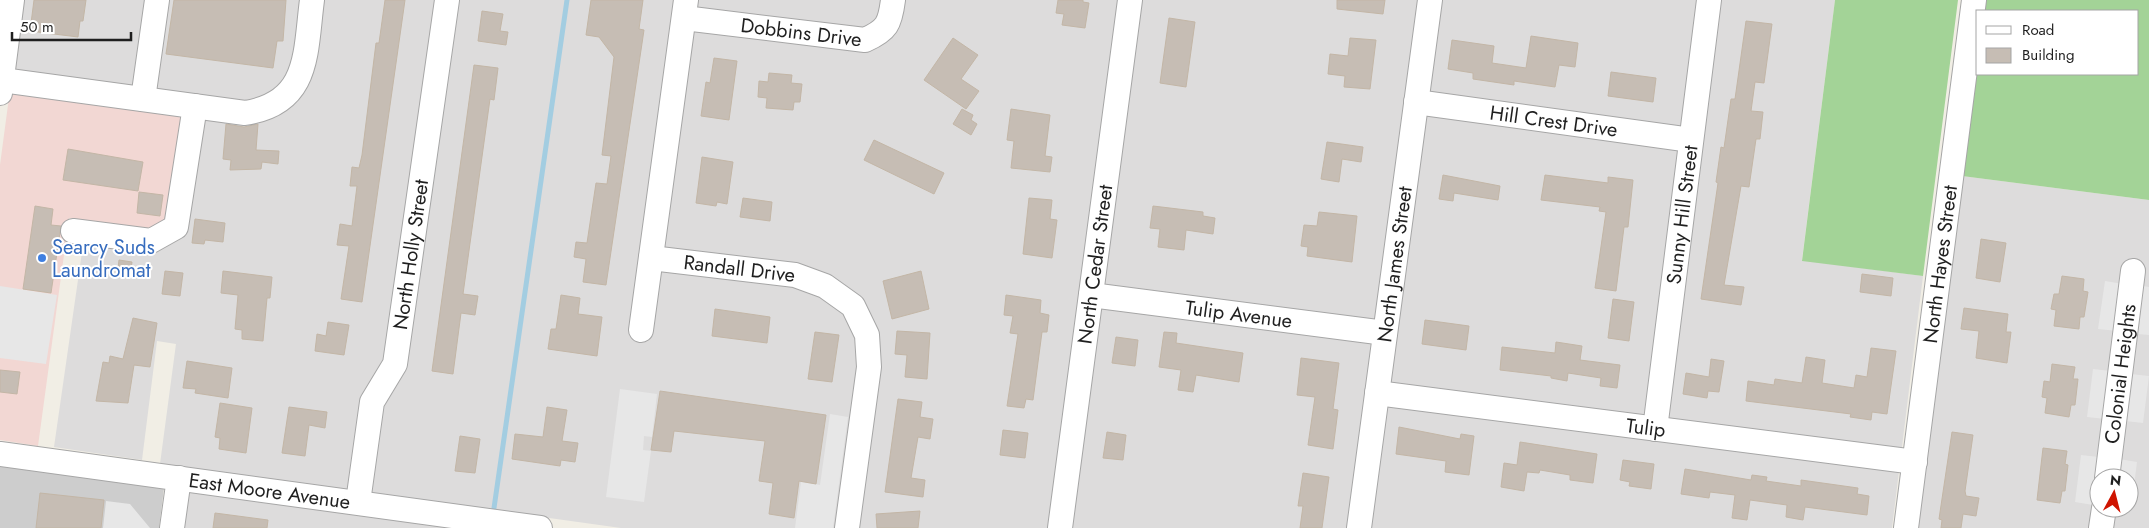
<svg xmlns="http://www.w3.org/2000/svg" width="2149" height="528" font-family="Jost,sans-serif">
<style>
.residential{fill:#dddcdc;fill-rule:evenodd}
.commercial{fill:#f2d7d3}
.religious{fill:#cdcdcd}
.forest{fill:#a3d397}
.parking{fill:#e7e7e7}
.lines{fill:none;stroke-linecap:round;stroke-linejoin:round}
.stream{stroke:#a3cde1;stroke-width:5}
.building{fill:#c6bdb4;stroke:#c3b6a6}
.minor-casing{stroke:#a6a6a6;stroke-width:26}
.minor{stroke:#fff;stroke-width:24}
.shop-dot{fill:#3f7fe0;stroke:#fff;stroke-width:2}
.labels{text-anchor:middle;stroke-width:4;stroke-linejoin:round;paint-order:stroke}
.street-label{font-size:20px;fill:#1f1f1f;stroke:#fff}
.shop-label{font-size:20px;fill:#366cbe;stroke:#fff;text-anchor:start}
</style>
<rect width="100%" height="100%" fill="#f1eee5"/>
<path class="residential" d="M0,0H1835L1802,260L1923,276L1892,528H621L160,464L176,344L157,341L142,460L54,447L83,245L152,251L185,229L0,70Z
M1962,176L2149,200V528H1916ZM2099,478H2129V508H2099Z
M187,490L453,528H182Z"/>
<path class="commercial" d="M10,90L185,113L171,217L152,229L69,218L38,446L0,440V165Z"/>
<path class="religious" d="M0,466L164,488L159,528H0Z"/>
<path class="forest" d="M1835,0H1958L1923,276L1802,261Z
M1983,0H2149V200L1962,176L1978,45V74H2138V11H1982Z"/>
<path class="parking" d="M2105,281L2123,284L2118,331L2098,329Z
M0,286L57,295L46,364L0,358Z
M2143,286L2149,287V335L2138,334Z
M2093,369L2111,371L2105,419L2087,417Z
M2131,374L2149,376L2143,423L2125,421Z
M620,389L657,394L652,437L644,436L643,450L651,451L644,502L606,497Z
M830,414L848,417L833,528H795L801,482L820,485Z
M2081,455L2099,457L2093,505L2075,502Z
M2119,459L2137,462L2131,509L2120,508H2129V478H2116Z
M106,501L130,504L150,528H103Z"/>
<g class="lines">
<path class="stream" d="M494,508L567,0"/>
</g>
<path class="building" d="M34,0H86L83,21H80L78,37L30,31Z
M174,0H286L283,41H277L273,68L166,54Z
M385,0H405L362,302L341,299L349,246L337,245L340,224L352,226L357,186H350L352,167L359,168L362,155L376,43H379Z
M591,0H643L639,29L644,30L606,285L583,282L586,259L574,257L576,242L587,243L596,183L607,184L611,156L602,155L614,57L599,37L586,35Z
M1058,0H1083V2L1089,3L1085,28L1062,25L1064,14L1056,13Z
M1337,0H1385L1383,14L1337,9Z
M482,11L503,14L500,31L508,32L506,45L478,41Z
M1169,18L1195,22L1186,87L1160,83Z
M1746,21L1772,24L1764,83L1755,82L1751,111L1763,112L1760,139H1756L1749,187L1741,186L1724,285L1744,287L1741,305L1701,299L1718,183L1716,182L1721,147L1724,148L1731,99H1735Z
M1531,36L1578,43L1575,67L1559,65L1555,87L1514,81V85L1473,79V73L1448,69L1452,40L1494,46L1492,63L1526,68Z
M953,38L978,55L961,79L979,91L966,109L924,80Z
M1350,38L1376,40L1370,89L1344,87L1345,76L1328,74L1330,54L1348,56Z
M714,58L737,61L729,120L701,116L706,82L710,83Z
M474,65L498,68L494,100L490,99L463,294L478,296L475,315L461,313L453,374L432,371Z
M1611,72L1656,78L1653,102L1608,96Z
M769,73L792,75L791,83L802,84L800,102H794L793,110L766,108L767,98L758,97L759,81L768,82Z
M962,109L973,115L971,120L977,124L971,135L953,124Z
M1011,109L1050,115L1045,156L1052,157L1050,172L1011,168L1014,141L1007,140Z
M226,124L244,127L258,124L256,150L279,151L278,164L262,162L261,169L230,170L231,160L223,159Z
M874,140L944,173L934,194L864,160Z
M1327,142L1363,147L1361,162L1342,159L1339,182L1321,179Z
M68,149L143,162L138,191L63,180Z
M702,157L733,162L727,204L717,202L716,206L696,203Z
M1443,175L1500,186L1498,200L1454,193L1453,201L1439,199Z
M1545,175L1608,183V177L1633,180L1628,227H1624L1616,291L1595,288L1606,212L1599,211L1600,207L1541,200Z
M139,192L163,195L160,216L137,213Z
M743,198L772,202L770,221L740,217Z
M1029,198L1052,200L1050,219L1057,220L1052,258L1023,254Z
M35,206L53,209L51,225L61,226L51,293L23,289Z
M1153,206L1203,212V216L1215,218L1213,234L1186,230L1184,250L1158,247L1160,229L1150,228Z
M1319,212L1357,216L1352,262L1307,256L1308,247L1301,246L1304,225L1317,226Z
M195,219L225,223L223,242L205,240L204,244L192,243Z
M1981,239L2006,243L2000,282L1976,278Z
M119,260L132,262L130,277L117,276Z
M165,271L183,273L180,296L162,294Z
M223,271L272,277L270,298H267L263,341L242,339V330L235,329L238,295L221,293Z
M921,271L929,309L892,319L883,281Z
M1862,274L1893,278L1891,296L1860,292Z
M2062,276L2084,279L2083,291L2088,292L2084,317H2080L2079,329L2054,326L2056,310L2051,309L2054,294H2059Z
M561,295L580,298L578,314L602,317L597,356L548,349L551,329H556Z
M1006,295L1041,300L1040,313L1049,315L1047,332H1042L1033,400L1026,399L1024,408L1007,406L1018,334L1010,333L1013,316L1004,315Z
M1613,299L1634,302L1629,341L1608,338Z
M1964,308L2008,314L2006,332H2011L2007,363L1976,358L1979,331L1961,329Z
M715,309L770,317L767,343L712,336Z
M133,318L157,323L150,367L134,365L128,403L96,401L103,362L109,363L110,356L123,359Z
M1425,320L1469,326L1466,350L1422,344Z
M328,322L349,325L344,355L315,351L317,334L326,336Z
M897,331L930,333L927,379L905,377L907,355L895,354Z
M815,332L839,335L832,382L808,379Z
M1164,332L1177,333L1176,343L1243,353L1239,382L1196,375L1193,392L1178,390L1181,370L1159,367Z
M1116,337L1138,340L1135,366L1112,363Z
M1556,342L1582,346L1580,360L1620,365L1617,388L1600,386L1601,378L1568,373L1567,381L1551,378V376L1500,370L1502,347L1555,353Z
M1871,348L1896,351L1887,414L1872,412L1871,420L1850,417L1851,414L1746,401L1748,381L1774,385L1775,379L1802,383L1806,357L1825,360L1822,383L1854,388L1856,375L1867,377Z
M1301,358L1339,363L1333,409L1338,410L1333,449L1308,445L1315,397L1297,395Z
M1711,359L1724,361L1719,392L1708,391L1707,398L1683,394L1686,373L1709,377Z
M187,361L232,368L228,398L195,393L196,389L183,388Z
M2052,364L2075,367L2073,379H2078L2075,405H2071L2069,417L2045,413L2047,398L2042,397L2044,381L2050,382Z
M0,370L20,372L17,394L0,392Z
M660,391L826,415L816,484L799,481L794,518L769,514L773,483L759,481L765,441L674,431L671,452L651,450Z
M898,399L922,402L920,417L933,419L930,439L918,437L911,478L925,480L923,497L885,492Z
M220,403L252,408L246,453L219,449L220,438L215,437Z
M289,407L327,412L325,428L309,425L305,456L282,453Z
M547,407L567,410L562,441L578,443L575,462L561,460L560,466L512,459L515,434L543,437Z
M1399,427L1460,439L1461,434L1474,436L1469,475L1445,472L1446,461L1396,454Z
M1003,430L1028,433L1025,458L1000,455Z
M1107,432L1126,435L1123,460L1103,458Z
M1952,432L1973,435L1965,491L1966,496L1979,498L1976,516L1963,514L1961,528H1941L1942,520L1939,519Z
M460,436L480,439L475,473L455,471Z
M1520,442L1597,454L1593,483L1570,480V475L1540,470L1539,473L1527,472L1524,491L1501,487L1504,463L1517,465Z
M2043,448L2067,451L2065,464L2068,465L2065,491H2062L2060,503L2037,500Z
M1623,460L1654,464L1651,489L1629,486L1630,482L1620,480Z
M1685,469L1751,480L1752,475L1767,477L1766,481L1801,486V480L1858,488L1857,494L1869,496L1867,515L1805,507L1803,520L1786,517L1787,505L1750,500L1747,520L1732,518L1735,495L1710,492L1709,498L1681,494Z
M1303,473L1329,477L1322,528H1300L1303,506H1298Z
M40,493L104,500L101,528H36Z
M920,511L918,528H877L876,514Z
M215,513L268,520L267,528H213Z"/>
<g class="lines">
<defs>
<g id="minor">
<path id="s1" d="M684,18L865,40C887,30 890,24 893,0"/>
<path d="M2,80L245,113C310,103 305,53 312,0"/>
<path d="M0,93L12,0"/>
<path d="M143,99L157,0"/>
<path id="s2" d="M1416,102L1691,140"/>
<path d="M73,231L151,241L176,227L195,106"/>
<path id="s3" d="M651,258L795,275L825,286L853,306L867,335L869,367L847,528"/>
<path id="s4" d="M1091,295L1385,333"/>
<path d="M641,330L686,0"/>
<path id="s5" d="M1377,393L1915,462"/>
<path id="s6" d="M1655,429L1709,0"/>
<path id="s7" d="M0,454L540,528"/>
<path id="s8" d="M2107,478L2133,271"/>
<path id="s9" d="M358,502L372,402L395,364L447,0"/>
<path d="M172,528L179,478"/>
<path id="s10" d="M1060,528L1130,0"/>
<path id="s11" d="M1359,528L1430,0"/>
<path id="s12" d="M1906,528L1974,0"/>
<path d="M2101,528L2104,508"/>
</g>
</defs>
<use href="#minor" class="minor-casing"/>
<use href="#minor" class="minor"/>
</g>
<circle class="shop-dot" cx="42" cy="258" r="5"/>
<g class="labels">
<g class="street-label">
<text dy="7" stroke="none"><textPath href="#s1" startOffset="118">Dobbins Drive</textPath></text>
<text dy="7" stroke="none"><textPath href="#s2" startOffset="139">Hill Crest Drive</textPath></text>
<text dy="7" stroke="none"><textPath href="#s6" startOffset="216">Sunny Hill Street</textPath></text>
<text dy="7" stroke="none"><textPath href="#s9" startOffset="256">North Holly Street</textPath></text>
<text dy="7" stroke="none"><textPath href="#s10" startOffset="266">North Cedar Street</textPath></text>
<text dy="7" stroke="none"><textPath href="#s11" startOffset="266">North James Street</textPath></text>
<text dy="7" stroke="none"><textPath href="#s12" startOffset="266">North Hayes Street</textPath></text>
<text dy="7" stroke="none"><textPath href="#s3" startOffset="89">Randall Drive</textPath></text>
<text dy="7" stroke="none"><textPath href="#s4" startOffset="149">Tulip Avenue</textPath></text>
<text dy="7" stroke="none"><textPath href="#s8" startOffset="105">Colonial Heights</textPath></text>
<text dy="7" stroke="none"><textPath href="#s5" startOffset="271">Tulip</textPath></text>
<text dy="7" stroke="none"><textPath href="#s7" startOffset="272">East Moore Avenue</textPath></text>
</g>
<g class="shop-label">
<text x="52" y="254">Searcy Suds<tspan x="52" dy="23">Laundromat</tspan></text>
</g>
</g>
<rect x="1976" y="10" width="162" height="65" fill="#ffffff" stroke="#a5a5a5"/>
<rect x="1986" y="26" width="25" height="8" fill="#ffffff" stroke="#a5a5a5"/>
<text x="2022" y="35" font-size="15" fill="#1f1f1f">Road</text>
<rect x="1986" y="48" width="25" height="15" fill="#c6bdb4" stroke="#a5a5a5"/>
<text x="2022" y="60" font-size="15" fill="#1f1f1f">Building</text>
<g transform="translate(2114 493) rotate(7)"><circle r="24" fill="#ffffff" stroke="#a5a5a5"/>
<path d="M0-4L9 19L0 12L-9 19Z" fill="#cf1400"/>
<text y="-8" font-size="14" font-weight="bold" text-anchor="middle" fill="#1f1f1f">N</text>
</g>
<path d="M12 32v8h119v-8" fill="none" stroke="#1f1f1f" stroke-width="2.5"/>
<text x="20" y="32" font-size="15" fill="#1f1f1f" stroke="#ffffff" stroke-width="4" paint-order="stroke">50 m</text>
</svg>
